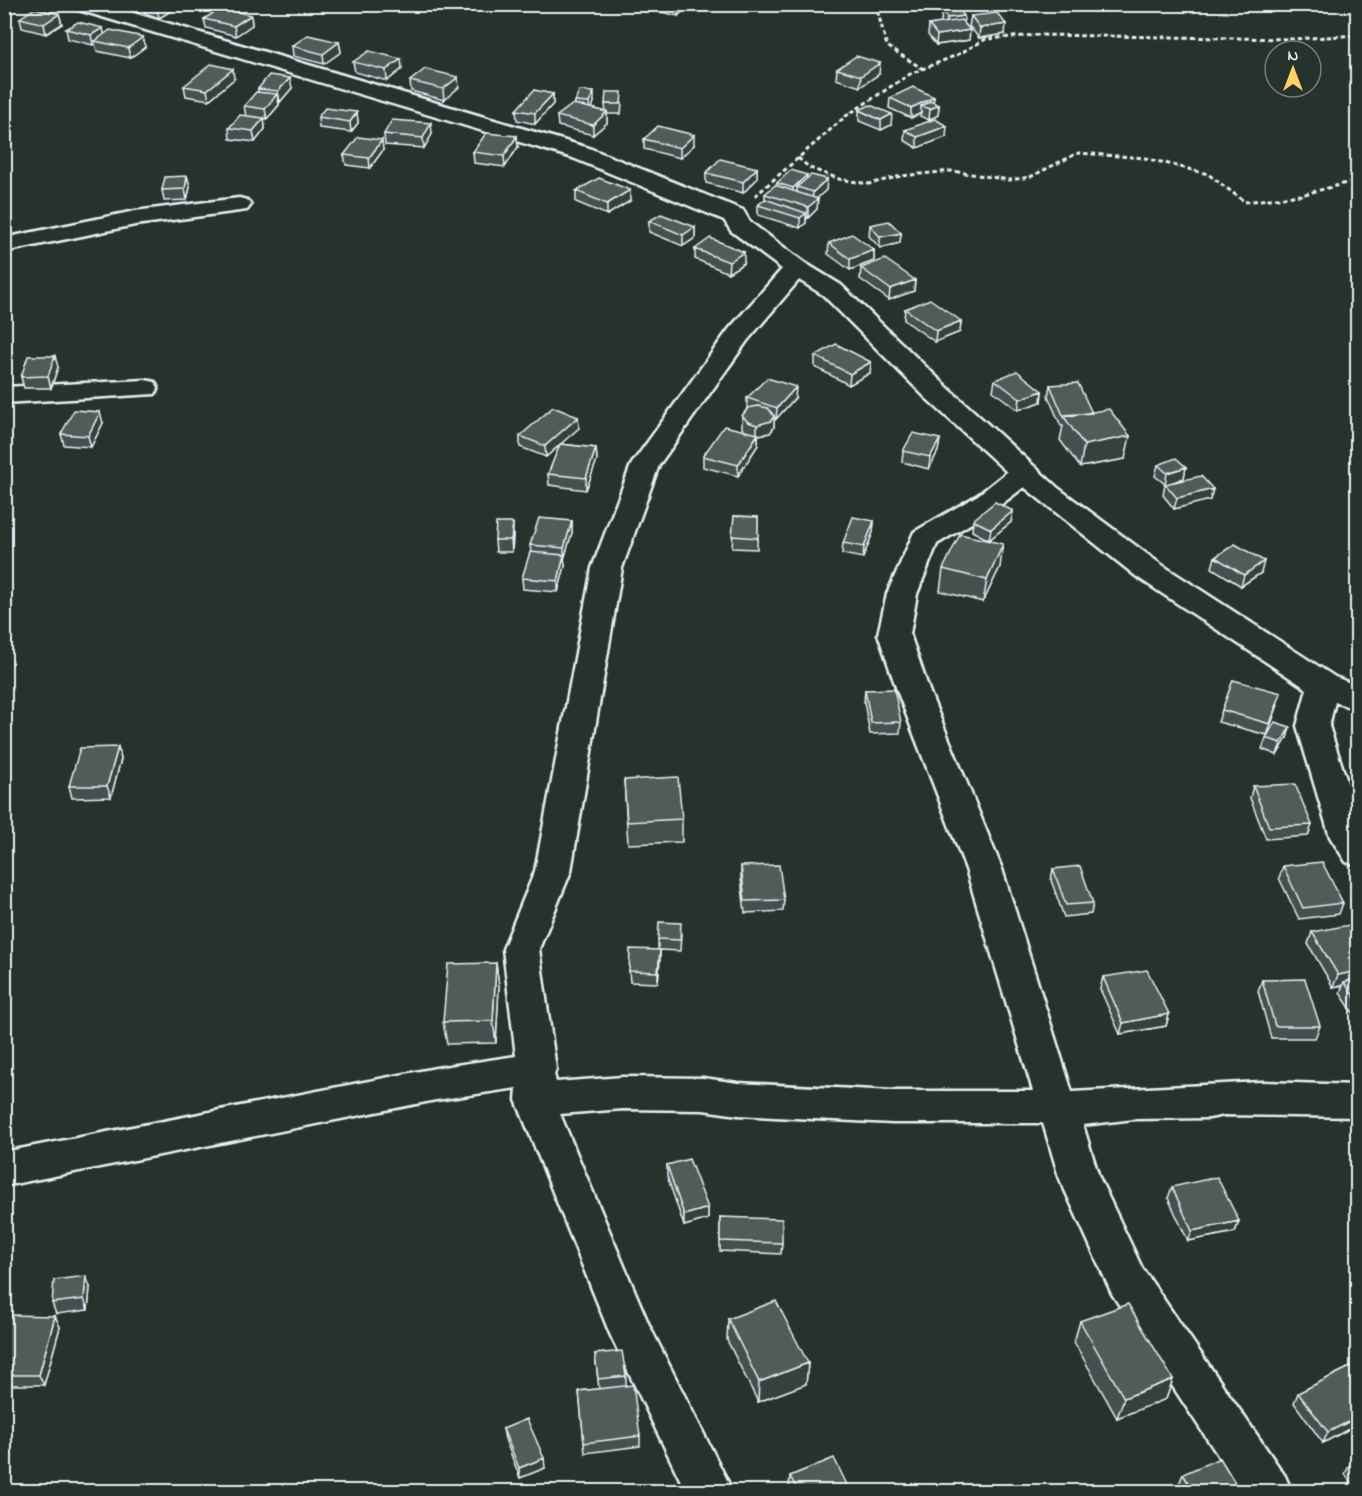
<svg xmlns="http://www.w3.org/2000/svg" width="1362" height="1496" font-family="'Indie Flower',sans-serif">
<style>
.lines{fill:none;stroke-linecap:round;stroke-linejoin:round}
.minor-casing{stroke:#e8f1f8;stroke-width:5}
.path{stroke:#e8f1f8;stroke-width:3;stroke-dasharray:4.5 3;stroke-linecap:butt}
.minor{fill:#26332d;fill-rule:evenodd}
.wall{fill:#454f4d;stroke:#e8f1f8;stroke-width:1.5}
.shaded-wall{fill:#38403e;stroke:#e8f1f8;stroke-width:1.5}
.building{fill:#505c59;stroke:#e8f1f8;stroke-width:1.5}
</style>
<rect width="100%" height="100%" fill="#26332d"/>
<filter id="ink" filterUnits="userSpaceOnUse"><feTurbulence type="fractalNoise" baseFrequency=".0167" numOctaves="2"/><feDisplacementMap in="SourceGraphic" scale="12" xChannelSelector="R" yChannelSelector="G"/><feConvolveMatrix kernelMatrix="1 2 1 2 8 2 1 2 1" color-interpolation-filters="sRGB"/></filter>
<g filter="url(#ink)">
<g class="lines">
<defs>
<path id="minor" d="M69,4H103L589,148L743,210L750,222L805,263L841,285L946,386L1058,488L1159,563L1335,677L1358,686V710L1335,702L1329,726L1358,816V866L1346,862L1330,837L1297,726L1307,689L1137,577L1024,487L998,507L937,544L917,594L910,634L930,693L1002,869L1072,1092L1261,1082L1358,1085V1117L1224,1115L1209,1118L1134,1119L1083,1125L1099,1177L1142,1268L1285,1476L1292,1492H1242L1112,1294L1059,1177L1043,1123H893L738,1115L703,1110L623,1109L560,1114L649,1325L733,1492H686L610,1334L516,1100L517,1088L436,1100L4,1186V1152L436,1068L516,1056L503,949L535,871L592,568L631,465L729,329L782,269L731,231L724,220L573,158L72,8ZM799,280L823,295L926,398L1007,472L978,495L914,532L887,594L878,634L898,693L966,869L1033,1091H893L738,1083L703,1078L623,1077L556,1082L554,1074L556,1069L539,949L571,871L622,568L659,465L747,341Z
M239,198L247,200L251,205L247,210L135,225L4,252V238L135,211Z
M145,380L155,382L158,388L155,394L4,403V387Z"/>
</defs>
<use href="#minor" class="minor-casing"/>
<path class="path" d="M880,4L878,13L887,46L923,69
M798,158L810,168L839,179L869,184L901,176L952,171L1010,180L1030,177L1078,153L1145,158L1208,174L1245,202L1301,195L1358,180
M755,196L846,116L910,74L957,55L986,39L1038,35L1294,39L1358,35"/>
<use href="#minor" class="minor"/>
</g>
<path class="wall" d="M143,4H181V5L159,18L145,13Z
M652,4H687V7L678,16L652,10Z
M942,11L964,16V23L970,30L969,40L936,45L928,35L929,25L942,23L941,21Z
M59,14L62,24L46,34L22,28L20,18Z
M251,15L252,25L236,36L206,28L204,19Z
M971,16L1005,34L979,38L969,26Z
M66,29L104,34L143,37L145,47L130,58L97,51L95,44L93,45L68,39Z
M339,42L341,52L324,64L293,56L292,46Z
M353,62L402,69L387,81L355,72Z
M837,69L879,74L860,87L836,79Z
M234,79L209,100L186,96L184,86Z
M410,81L459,87L444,100L411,91Z
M292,88L280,102L278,101L279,105L267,119H264L265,129L255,142L230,139L229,128L246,116L244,106L258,92V89Z
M553,94V104L535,124L517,120L516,110Z
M890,98L933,103L939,105L938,115L929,120L920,116L921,113L911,118L889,108Z
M575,102H594L592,108L606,112L605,104L622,103L621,114H607V123L593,135L558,126L557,116L575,104Z
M859,110L891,125L881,130L859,121Z
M357,112L358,123L351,132L319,128L318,117Z
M905,130L946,137L917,148L904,140Z
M384,134H432L424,148L385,145Z
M644,139L694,145L680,158L644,149Z
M518,147L505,167L474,163L473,152Z
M383,150L370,168L346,165L344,155Z
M757,168V179L743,193L706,183V173Z
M187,176L190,187L187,200L164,201L162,190Z
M807,179H827L826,190L817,198V209L808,218L806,217V223L800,228L758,215V205L765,200V194L777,186V183Z
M576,191L630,201L607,215L576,202Z
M649,221L695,227V238L683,246L649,232Z
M870,225L901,233L900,243L880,248L869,236Z
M829,243L874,250V261L850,270L828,254Z
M695,249L744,263L728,273L695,259Z
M861,268L915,280L914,291L889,300L860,279Z
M905,309L961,321L960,332L935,342L904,320Z
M815,356L871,362L870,373L849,385L815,367Z
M58,367L51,388H24L21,377Z
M995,380L1042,391L1041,402L1018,410L993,391Z
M1050,385L1091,412L1125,459L1080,467L1060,440L1063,426H1061L1048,396Z
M747,398H795L776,419L774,418V427L770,433L758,435V445L738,476L703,467V456L745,431L742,428V416L747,409Z
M578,417L579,428L560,444L596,448L597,460L586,490L549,485L548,474L560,445L546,457L520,447V436Z
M103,423L91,447L64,445L61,434Z
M940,439L938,451L929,469L902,462L903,451Z
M1158,465L1186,467L1184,478L1169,483L1213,489L1210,500L1174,509L1163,495L1165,484L1155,476Z
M1013,511L1011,522L989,540L972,531L973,520Z
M734,516L758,517L757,549L732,548Z
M572,521V533L564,559L565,566L558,592L523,589L522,578L531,552L530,545Z
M874,521L873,532L863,558L842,554L843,543Z
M513,534L512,552H496L495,540Z
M1215,557L1261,573L1241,586L1212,568Z
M1000,567L983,602L940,591L943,569Z
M865,690L901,722L900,733L870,734L864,702Z
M1278,705L1267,735L1218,722L1222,710Z
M1290,727L1287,738L1277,755L1262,749L1266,738Z
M118,747L121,759L111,797L72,798L69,786Z
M624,780L682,819V842L628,844Z
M1253,786L1312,825L1308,836L1266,839L1250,798Z
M741,866L784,900L783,911L745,913L741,878Z
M1283,866L1343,903L1339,914L1299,919L1279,878Z
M1053,869L1093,903L1091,914L1064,917L1051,880Z
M1358,927V1020L1340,993L1343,985L1333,987L1308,944L1312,932Z
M681,934L680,951L660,950L658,983L630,982L629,971L658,950V939Z
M496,963L499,986L496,1043L447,1044L443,1022Z
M1103,977L1169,1014L1166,1026L1120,1034L1100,989Z
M1262,980L1320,1026L1315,1038H1271L1258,991Z
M667,1165L708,1208V1219L684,1226L667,1176Z
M1172,1187L1239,1221L1235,1232L1188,1241L1168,1198Z
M720,1217L782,1243L781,1254L720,1251Z
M90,1287L88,1310L56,1314L52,1303Z
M55,1316L60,1327L44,1385H4V1326Z
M728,1319L808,1363L806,1384L758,1402L727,1340Z
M1080,1321L1173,1379L1166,1399L1117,1418L1074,1342Z
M595,1354L626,1376V1386L640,1436V1446L585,1453L579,1391L599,1389Z
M1358,1363V1424L1323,1443L1294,1403L1298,1393Z
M503,1429L545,1468L520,1478L505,1439Z
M1358,1453V1491H1356L1345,1474L1355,1454Z
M1183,1474L1240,1491H1183L1179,1484Z
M790,1476L850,1491H792L789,1486Z"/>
<path class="shaded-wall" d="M163,4H181V5L159,18L157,8Z
M680,4H687V7L678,16V6Z
M59,14L62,24L46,34L44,24Z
M251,15L252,25L236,36L234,26Z
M964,16L963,26L946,28L947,18Z
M1006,24L1005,34L979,38L980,28Z
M103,28L105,38L95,41V44L93,45L91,35Z
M970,30L969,40L936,45L937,35Z
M143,37L145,47L130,58L128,48Z
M339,42L341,52L324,64L323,54Z
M401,59L402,69L387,81L386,70Z
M880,63L879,74L860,87L861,76Z
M233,69L234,79L209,100L207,90Z
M458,77L459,87L444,100L443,89Z
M290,78L292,88L280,102L278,91Z
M594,92V102L590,114L589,103Z
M277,94L279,105L267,119L265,109Z
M553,94V104L535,124V113Z
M934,97L933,107L921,106V113L911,118V108Z
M939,105L938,115L929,120L930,109Z
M357,112L358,123L351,132L350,122Z
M607,112V123L593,135V125Z
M892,114L891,125L881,130V120Z
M264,118L265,129L255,142L253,131Z
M431,123L432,134L424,148L423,138Z
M947,126L946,137L917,148V137Z
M694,135V145L680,158V148Z
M517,136L518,147L505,167L504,156Z
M382,140L383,150L370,168L369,158Z
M757,168V179L743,193V182Z
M807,175L806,185L797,187V194L792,198L793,188Z
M187,176L190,187L187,200L185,189Z
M827,179L826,190L812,203L813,192Z
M630,190V201L607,215V204Z
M818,199L817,209L808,218V207Z
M806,213V223L800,228V218Z
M695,227V238L683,246V235Z
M901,233L900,243L880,248V237Z
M874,250V261L850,270V259Z
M744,252V263L728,273L729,262Z
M915,280L914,291L889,300L890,289Z
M961,321L960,332L935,342L936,331Z
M55,356L58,367L51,388L48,376Z
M871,362L870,373L849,385L850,374Z
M796,387L795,398L776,419L777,408Z
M1042,391L1041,402L1018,410L1020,399Z
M100,412L103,423L91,447L88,436Z
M774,416V427L770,433L758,435V445L738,476V465L757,436V425Z
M578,417L579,428L546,457L545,446Z
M1130,436L1125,459L1080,467L1084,445Z
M940,439L938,451L929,469L930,457Z
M596,448L597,460L586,490V478Z
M1186,467L1184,478L1165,485L1167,473Z
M1213,489L1210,500L1174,509L1177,498Z
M1013,511L1011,522L989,540L991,529Z
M572,521V533L564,559V548Z
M874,521L873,532L863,558L864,547Z
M513,523V534L512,552L511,540Z
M1003,544L1000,567L983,602L987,580Z
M564,555L565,566L558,592V581Z
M1264,561L1261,573L1241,586L1244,575Z
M5,603L9,614L4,622V604Z
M1290,727L1287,738L1277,755L1281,743Z
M118,747L121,759L111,797L107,786Z
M660,950V961L658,983V972Z
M496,963L499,986L496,1043L493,1021Z
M1358,971V982H1344L1343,985L1333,987L1338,975Z
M1169,1014L1166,1026L1120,1034L1123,1023Z
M708,1208V1219L684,1226V1215Z
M1239,1221L1235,1232L1188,1241L1192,1231Z
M86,1276L90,1287L88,1310L84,1299Z
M55,1316L60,1327L44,1385L39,1375Z
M808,1363L806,1384L758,1402L759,1382Z
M1173,1379L1166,1399L1117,1418L1124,1398Z
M1358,1417V1424L1323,1443L1328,1432Z
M544,1458L545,1468L520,1478L519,1468Z"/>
<path class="building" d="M147,4H163L157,8Z
M35,8L59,14L44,24L20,18Z
M221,8L251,15L234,26L204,19Z
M959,9L964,16L947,18L942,11Z
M997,13L1006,24L980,28L971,16Z
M961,20L970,30L937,35L929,25Z
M78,22L103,28L91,35L66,29Z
M110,30L143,37L128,48L95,41Z
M308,35L339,42L323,54L292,46Z
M369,51L401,59L386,70L353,62Z
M856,56L880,63L861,76L837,69Z
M211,64L233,69L207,90L184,86Z
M425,69L458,77L443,89L410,81Z
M269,75L290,78L278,91L258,89Z
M913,87L934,97L911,108L890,98Z
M534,90L553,94L535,113L516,110Z
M579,91L594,92L589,103L575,102Z
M256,92L277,94L265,109L244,106Z
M606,92H622L621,104H605Z
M930,101L939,105L930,109L921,106Z
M573,104L607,112L593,125L557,116Z
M870,105L892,114L881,120L859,110Z
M325,108L357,112L350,122L318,117Z
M240,115L264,118L253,131L229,128Z
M935,119L947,126L917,137L905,130Z
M392,120L431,123L423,138L384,134Z
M658,126L694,135L680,148L644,139Z
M486,133L517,136L504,156L473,152Z
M358,137L382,140L369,158L344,155Z
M720,159L757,168L743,182L706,173Z
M791,170L807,175L793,188L777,183Z
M811,175L827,179L813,192L797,187Z
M187,176L185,189L162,190L165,177Z
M599,178L630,190L607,204L576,191Z
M775,185L818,199L808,207L765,194Z
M765,199L806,213L800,218L758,205Z
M661,214L695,227L683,235L649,221Z
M889,221L901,233L880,237L870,225Z
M852,234L874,250L850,259L829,243Z
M710,238L744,252L729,262L695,249Z
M885,259L915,280L890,289L861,268Z
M930,299L961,321L936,331L905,309Z
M836,344L871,362L850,374L815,356Z
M28,356H55L48,376L21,377Z
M1017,371L1042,391L1020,399L995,380Z
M767,378L796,387L777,408L747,398Z
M1078,383L1092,413L1063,415L1050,385Z
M758,406L768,408L774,416L771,421L757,425L748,422L742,416L748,408Z
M553,407L578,417L545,446L520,436Z
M1109,409L1130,436L1084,445L1064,417Z
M74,410L100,412L88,436L61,434Z
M724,426L758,434L738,465L703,456Z
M913,433L940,439L930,457L903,451Z
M560,444L596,448L586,478L548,474Z
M1176,458L1186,467L1167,473L1158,465Z
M1201,476L1213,489L1177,498L1165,484Z
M995,502L1013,511L991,529L973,520Z
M734,516L758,517V538L732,536Z
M853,517L874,521L864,547L843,543Z
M539,518L572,521L564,548L530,545Z
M496,523H513L511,540H495Z
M960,534L1003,544L987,580L943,569Z
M1235,544L1264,561L1244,575L1215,557Z
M530,552L564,555L558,581L522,578Z
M1233,680L1281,693L1270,724L1222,710Z
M894,689L901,722L871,723L865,690Z
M1275,722L1290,727L1281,743L1266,738Z
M118,747L107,786H69L80,748Z
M678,777L682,819L627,822L624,780Z
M1295,784L1312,825L1269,827L1253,786Z
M1322,862L1343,903L1303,908L1283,866Z
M779,865L784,900L745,901L741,866Z
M1080,866L1093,903L1066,905L1053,869Z
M659,922L681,923L680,940L658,939Z
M1355,924L1358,927V971L1338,975L1312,932Z
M630,949L660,950L658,972L629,971Z
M496,963L493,1021L443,1022L448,964Z
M1147,970L1169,1014L1123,1023L1103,977Z
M1358,978V1002L1344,982Z
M1305,979L1320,1026H1275L1262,980Z
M689,1159L708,1208L684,1215L667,1165Z
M1217,1177L1239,1221L1192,1231L1172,1187Z
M720,1217L782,1219V1243L720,1241Z
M86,1276L84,1299L52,1303L54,1280Z
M776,1301L808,1363L759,1382L728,1319Z
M1128,1304L1173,1379L1124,1398L1080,1321Z
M8,1315L55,1316L39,1375H4V1326Z
M622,1351L626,1376L598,1379L595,1354Z
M1358,1363V1417L1328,1432L1298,1393Z
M633,1385L640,1436L584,1443L579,1391Z
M527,1419L544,1458L519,1468L503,1429Z
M834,1458L850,1491H798L790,1476Z
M1220,1458L1240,1491H1193L1183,1474Z"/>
</g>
<rect width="1362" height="1496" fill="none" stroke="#26332d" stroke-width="24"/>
<rect x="12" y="12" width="1338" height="1472" fill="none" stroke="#e8f1f8" stroke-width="2" filter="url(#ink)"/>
<g transform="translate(1293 69)"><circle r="28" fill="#26332d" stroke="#747f7e" stroke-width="1.5"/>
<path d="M0-4.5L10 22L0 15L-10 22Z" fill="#ffd166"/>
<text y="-9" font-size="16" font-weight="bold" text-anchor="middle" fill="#e8f1f8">N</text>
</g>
</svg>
